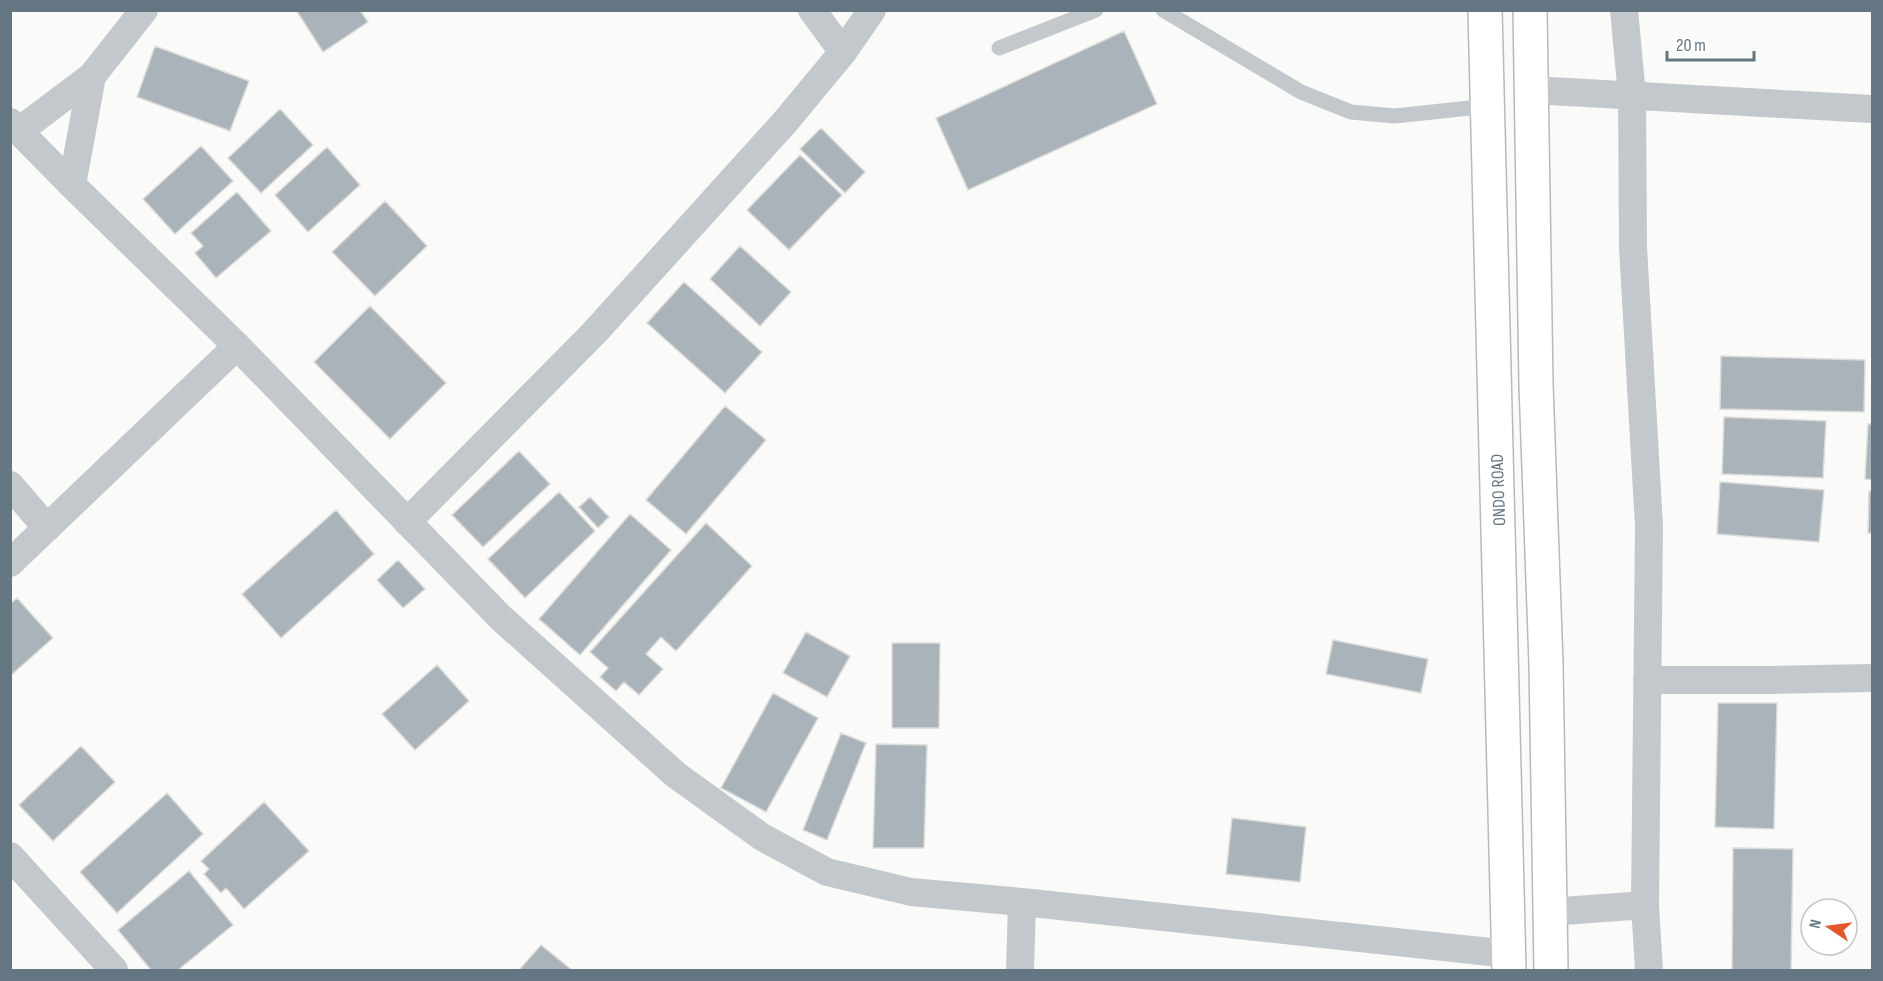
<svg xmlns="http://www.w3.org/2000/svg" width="1883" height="981" font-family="'Sofia Sans Condensed',sans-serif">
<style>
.building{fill:#aab3b9;stroke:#dcdcda;stroke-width:1.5}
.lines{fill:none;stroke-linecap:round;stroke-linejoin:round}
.primary-casing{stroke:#b5babe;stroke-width:36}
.service{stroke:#c3c8cc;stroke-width:15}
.minor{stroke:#c3c8cc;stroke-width:28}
.primary{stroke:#fff;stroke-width:33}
.labels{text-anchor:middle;stroke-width:6;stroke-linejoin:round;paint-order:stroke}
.street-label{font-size:18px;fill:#657683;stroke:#fff}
</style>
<rect width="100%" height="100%" fill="#fafaf8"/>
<path class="building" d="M296,10H360L368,22L323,52Z
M1124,31L1157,104L968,190L936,118Z
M155,46L249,81L230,131L137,97Z
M280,109L313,145L261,193L228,158Z
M821,128L865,172L845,193L800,149Z
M201,146L233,181L175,234L143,199Z
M327,147L360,185L308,232L275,195Z
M800,155L842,195L789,250L747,210Z
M237,192L271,231L216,278L195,253L203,246L191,233Z
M385,201L427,246L375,296L332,252Z
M740,246L791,292L760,326L710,279Z
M684,282L762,352L725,393L647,323Z
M370,306L446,383L390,439L314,362Z
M1721,356L1865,360L1864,412L1720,409Z
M725,406L766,440L686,534L646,500Z
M1724,417L1826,421L1823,478L1722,474Z
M1868,424H1872V480L1865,479Z
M519,451L550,484L483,547L452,515Z
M1720,482L1824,490L1819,542L1717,534Z
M1869,491H1872V533H1868Z
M559,492L595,531L525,598L488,559Z
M590,497L609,517L598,528L579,507Z
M336,510L374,554L281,638L242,594Z
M630,514L671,550L580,655L539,619Z
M706,523L752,566L676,651L661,637L646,654L663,669L639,695L624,682L616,691L600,677L608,668L590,652Z
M398,560L425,589L403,608L377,580Z
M17,598L53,638L10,676V604Z
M806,632L850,656L827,697L783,673Z
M1333,640L1428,659L1421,693L1326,674Z
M892,643H940L939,728H892Z
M437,665L469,701L415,750L382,714Z
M773,693L818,718L766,812L721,788Z
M1718,703H1777L1774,829L1715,827Z
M841,733L866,743L827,840L803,830Z
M876,744L927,745L924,848H873Z
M81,746L115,782L53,841L19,805Z
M167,793L203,834L117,913L80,872Z
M264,802L309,851L244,909L226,888L221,893L204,874L209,869L201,861Z
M1232,818L1306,827L1300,882L1226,874Z
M1733,848L1793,849L1791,970H1732Z
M189,871L233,925L178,970H151L118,930Z
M541,945L572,970H519Z"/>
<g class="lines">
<defs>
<path id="primary" d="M1485,10L1509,970
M1530,10L1536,384L1546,664L1551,970"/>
</defs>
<use href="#primary" class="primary-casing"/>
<path class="service" d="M1163,10L1301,92L1351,112L1395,116L1488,106
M999,48L1096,10"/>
<path class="minor" d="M812,10L843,52
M1624,10L1632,95L1633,247L1649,526L1645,905L1649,970
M1532,90L1872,109
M10,122L72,185L237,346L501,618L676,775L762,837L827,872L911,892L1022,902L1509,954
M19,131L92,76L144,10
M72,185L92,76
M10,485L47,528
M407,522L594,333L785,122L843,52L872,10
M10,563L237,346
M1647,680H1768L1872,678
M10,856L114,970
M1549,912L1645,905
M1020,970L1022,902"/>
<use href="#primary" class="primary"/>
</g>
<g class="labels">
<g class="street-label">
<text transform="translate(1498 490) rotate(-92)" y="6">ONDO ROAD</text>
</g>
</g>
<rect width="1883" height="981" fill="none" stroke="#657683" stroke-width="24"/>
<g transform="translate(1829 927) rotate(283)"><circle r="28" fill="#ffffff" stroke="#c1c8cd" stroke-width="1.5"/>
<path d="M0-4.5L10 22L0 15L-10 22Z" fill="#e4572e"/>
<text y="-9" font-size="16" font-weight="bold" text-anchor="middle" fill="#657683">N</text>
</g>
<path d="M1667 51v9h87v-9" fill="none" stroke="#657683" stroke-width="3"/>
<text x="1676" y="51" font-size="18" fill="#657683" stroke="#ffffff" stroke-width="4.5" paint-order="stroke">20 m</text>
</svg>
